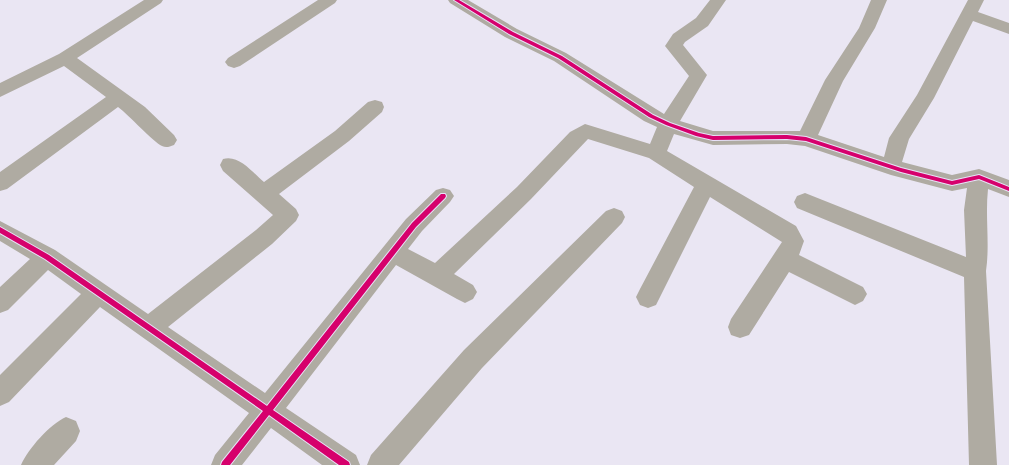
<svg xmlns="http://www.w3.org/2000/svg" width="1009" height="465" font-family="'Zilla Slab',serif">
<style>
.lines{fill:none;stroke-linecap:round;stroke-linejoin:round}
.minor{fill:#afaba2;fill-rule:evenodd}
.cycleway-casing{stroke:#e8e1f8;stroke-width:2}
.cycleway{fill:#d6006c;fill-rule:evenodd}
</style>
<rect width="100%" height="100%" fill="#eae6f3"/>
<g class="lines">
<path class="minor" d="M144,0H163L161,3L77,58L145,107L174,135L177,140L174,145C169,147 166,148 162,146C153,142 129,115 118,107L7,189L0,191V172L106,97L64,66L0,97V83L59,54Z
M318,0H337L335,3L240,66L234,68L228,66L225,62L228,58Z
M448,0H468L517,29L566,53L664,114L689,76L665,46L673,34L696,18L710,0H726L708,26L685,42L683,45L707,75L680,121L713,131H800L825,80L859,28L871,0H887L875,28L843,81L818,135L884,157L889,138L917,95L968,0H984L978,12L1009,23V34L973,21L934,98L909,139L902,162L952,175L979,169L1009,180V197L988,189C985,217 990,244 986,271L997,465H969L964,277L797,208L794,202L797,196L805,193L966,257L964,210L967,188L952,191L891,175L805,146L787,144L713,145L674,134L667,151L796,226L804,241L799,255L863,287L867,294L863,301L855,305L789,272L749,335L740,338L731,335L728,327L731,319L782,242L710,197L656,305L648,308L640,305L636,297L640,289L694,187L649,158L588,139L531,199L454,274L473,285L477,292L473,299L465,303L457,299L396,265L286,408L356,455L360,465H322L271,428L242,465H211L215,455L249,413L100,307L9,402L0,406V375L81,294L48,270L8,310L0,313V287L30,259L0,241V221L55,250L148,314L256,230L273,215L223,171L220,165L223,159C239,154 253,173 264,182L335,131L368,102L375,100L382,102L384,107L382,112L349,141L279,194L296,209L299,215L296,221L272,244L168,327L265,393L406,219L436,190L443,188L450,190L454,196L450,202L422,231L408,249L435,263L517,187L570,132L585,124L650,144L657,127L644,121L554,61L505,37L450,3Z
M614,208L622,211L625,217L622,223L482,368L399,465H367L371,455L464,350L606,211Z
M66,417L76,421L80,431L76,441L54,465H21C28,449 50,424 66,417Z"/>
<defs>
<path id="cycleway" d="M454,0H459L513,32L562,56L653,115L670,123L699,133L713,136L787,135L806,137L901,168L952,181L979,175L1009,187V191L979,179L952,185L901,172L806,141L787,139L713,140L696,136L666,125L649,117L558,58L509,34Z
M441,194H445L446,196L445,198L416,227L273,410L349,462L350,465H339L269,415L230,465H221L222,462L263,411L45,259L0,233V227L49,255L267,406L412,223Z"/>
</defs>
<use href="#cycleway" class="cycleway-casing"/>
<use href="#cycleway" class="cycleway"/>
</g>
</svg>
